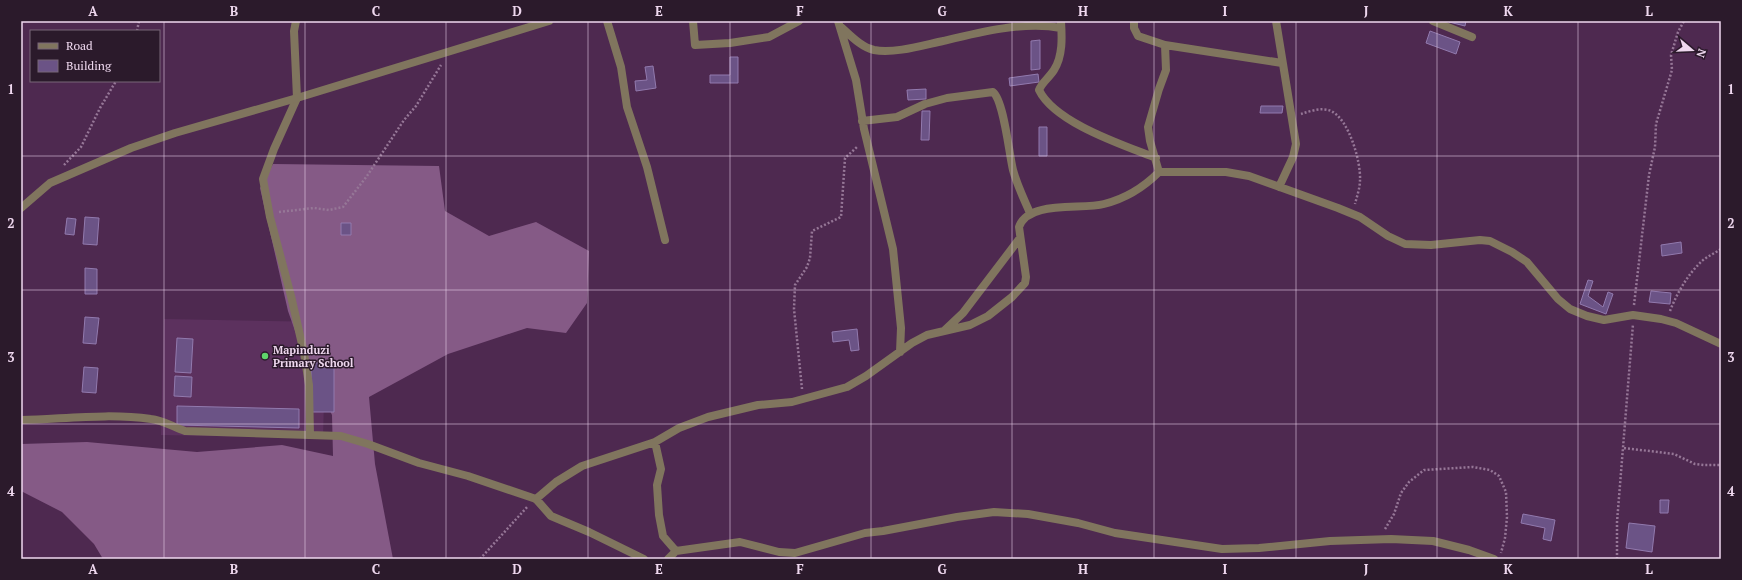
<svg xmlns="http://www.w3.org/2000/svg" width="1742" height="580" font-family="'PT Serif',serif">
<style>
.built{fill:#5c315e}
.forest{fill:#855a86}
.building{fill:#6b5386;stroke:#927aae}
.lines{fill:none;stroke-linecap:round;stroke-linejoin:round}
.path{stroke:#967797;stroke-width:2.5;stroke-dasharray:2 2;stroke-linecap:butt}
.service{stroke:#80755e;stroke-width:8}
.minor{stroke:#80755e;stroke-width:8}
.grid{fill:none;stroke:#efd8ef;stroke-width:1;stroke-opacity:0.55}
.poi-dot{fill:#5fd56b;stroke:#2b1a2b;stroke-width:1.5}
.labels{text-anchor:middle;stroke-width:3;stroke-linejoin:round;paint-order:stroke}
.poi-label{font-size:11px;font-weight:bold;fill:#efd8ef;stroke:#2b1a2b;text-anchor:start}
.neatline{fill:none;stroke:#efd8ef;stroke-width:1.5}
.grid-label{font-size:13px;text-anchor:middle;font-weight:bold;fill:#efd8ef}
</style>
<rect width="100%" height="100%" fill="#4e2950"/>
<path class="built" d="M164,319L326,322L323,438L161,435Z"/>
<path class="forest" d="M273,164L439,166L445,211L489,236L536,222L589,251L587,303L566,333L527,328L448,354L369,397L375,464L393,559H103L94,544L62,512L21,491V444L87,442L197,452L282,445L333,456L332,415L306,362L288,311L260,188Z"/>
<path class="building" d="M1449,21H1466L1465,26L1449,22Z
M1430,31L1460,42L1456,54L1426,43Z
M1040,40V69L1031,70V41Z
M730,57H738V83H710V75H730Z
M653,66L656,88L636,91L635,81L647,80L645,67Z
M1038,74L1039,82L1010,86L1009,78Z
M926,89V99L908,100L907,90Z
M1261,106H1283L1282,113H1260Z
M922,111H930L929,140H921Z
M1039,127H1047V156H1039Z
M85,217L99,218L97,245L83,244Z
M67,218L76,219L74,235L65,234Z
M341,223H351V235H341Z
M1681,242L1682,253L1662,256L1661,245Z
M85,268L97,269V294H85Z
M1588,280L1593,281L1588,296L1603,307L1608,292L1613,294L1606,314L1580,304Z
M1651,291L1671,293L1670,304L1649,302Z
M85,317L99,318L96,344L83,343Z
M857,329L859,350L851,351L849,340L833,342L832,332Z
M177,338L193,339L191,373L175,372Z
M334,362V412H311V363Z
M84,367L98,368L96,393L82,392Z
M175,376L192,377L191,397L174,396Z
M177,406L299,409V428L177,425Z
M1660,500H1669L1668,513H1660Z
M1523,514L1555,520L1551,541L1543,539L1545,528L1521,523Z
M1629,523L1655,526L1652,552L1626,548Z"/>
<g class="lines">
<path class="path" d="M137,31L139,21
M1301,114C1310,111 1322,107 1331,111C1349,119 1361,162 1360,180C1360,188 1357,196 1355,204
M64,165L81,147L100,108L116,81
M279,212L314,208L329,210L343,207L367,176L404,120L416,106L441,65
M1634,305L1649,175L1655,147L1656,124L1672,70L1671,55L1678,32L1684,21
M1670,311C1677,293 1688,274 1702,261C1708,256 1715,253 1721,249
M802,389L794,309L795,285L807,267L810,258L812,231L841,217L845,158L857,147
M1624,448L1674,454L1695,464L1704,465H1721
M1385,529L1394,514L1401,493L1409,482L1424,470L1473,467L1490,470L1499,476L1506,492L1507,517L1505,538L1501,553
M480,559L528,506
M1617,559V522L1633,324"/>
<path class="service" d="M296,21L294,31L297,98L274,149L263,179L270,217L291,296L304,353L309,385L310,435
M21,420C64,419 108,413 151,419C163,420 173,427 185,431L341,436L368,444L419,463L468,476L536,499"/>
<path class="minor" d="M607,21L621,67L627,107L647,167L665,240
M693,21L695,45L730,43L769,37L799,21
M838,21L856,80L864,129L893,249L901,328L900,352
M1061,21C1062,37 1063,56 1054,70C1049,78 1042,82 1039,90C1055,123 1123,145 1156,158
M1276,21L1296,144L1293,157L1279,187
M1433,21L1472,37
M841,27C850,35 861,47 874,50C894,54 924,45 943,41C980,32 1024,21 1061,28
M1165,45L1282,63
M862,121L897,117L925,104L947,98L993,92C1004,101 1009,154 1013,170C1017,185 1024,199 1030,213
M1159,172H1226L1249,176L1338,208L1360,217L1388,236L1405,244L1431,245L1480,240L1490,241L1512,252L1527,262L1558,299L1570,309L1587,316L1604,320L1633,315L1661,319L1676,323L1721,344
M21,208L50,183L131,148L175,133L297,98L549,21
M945,330L963,313L1020,238
M655,442L661,469L657,485L659,515L663,536L676,551
M644,559L589,532L551,516L536,499L556,482L582,466L655,442L679,428L708,417L758,405L792,402L847,387L866,376L912,343L927,335L970,325L988,316L1012,297L1025,283L1026,277L1019,227C1028,200 1081,210 1104,204C1124,199 1144,187 1159,172L1150,141L1148,127L1159,89L1166,70L1165,45L1138,36L1134,28V21
M668,559L676,551L740,542L779,552L795,553L865,533L883,531L957,517L994,512L1028,514L1078,523L1115,533L1222,549L1259,548L1330,541L1391,539L1433,541L1469,550L1494,559"/>
</g>
<path class="grid" d="M164,21V559M305,21V559M446,21V559M588,21V559M730,21V559M871,21V559M1012,21V559M1154,21V559M1296,21V559M1437,21V559M1578,21V559M21,156H1721M21,290H1721M21,424H1721"/>
<circle class="poi-dot" cx="265" cy="356" r="4"/>
<g class="labels">
<g class="poi-label">
<text x="273" y="354">Mapinduzi<tspan x="273" dy="13">Primary School</tspan></text>
</g>
</g>
<rect width="1742" height="580" fill="none" stroke="#2b1a2b" stroke-width="44"/>
<rect x="30" y="30" width="130" height="52" fill="#2b1a2b" stroke="#796679"/>
<rect x="38" y="43" width="20" height="6" fill="#80755e" stroke="#796679"/>
<text x="66" y="50" font-size="12" fill="#efd8ef">Road</text>
<rect x="38" y="60" width="20" height="12" fill="#6b5386" stroke="#796679"/>
<text x="66" y="70" font-size="12" fill="#efd8ef">Building</text>
<g transform="translate(1692 50) rotate(109)" stroke="#2b1a2b" stroke-width="3" paint-order="stroke">
<path d="M0-3L7 15L0 10L-7 15Z" fill="#efd8ef"/>
<text y="-6" font-size="11" font-weight="bold" text-anchor="middle" fill="#efd8ef">N</text>
</g>
<rect x="22" y="22" width="1698" height="536" class="neatline"/>
<g class="grid-label">
<text x="93" y="16">A</text>
<text x="234" y="16">B</text>
<text x="376" y="16">C</text>
<text x="517" y="16">D</text>
<text x="659" y="16">E</text>
<text x="800" y="16">F</text>
<text x="942" y="16">G</text>
<text x="1083" y="16">H</text>
<text x="1225" y="16">I</text>
<text x="1366" y="16">J</text>
<text x="1508" y="16">K</text>
<text x="1649" y="16">L</text>
<text x="11" y="94">1</text>
<text x="1731" y="94">1</text>
<text x="11" y="228">2</text>
<text x="1731" y="228">2</text>
<text x="11" y="362">3</text>
<text x="1731" y="362">3</text>
<text x="11" y="496">4</text>
<text x="1731" y="496">4</text>
<text x="93" y="574">A</text>
<text x="234" y="574">B</text>
<text x="376" y="574">C</text>
<text x="517" y="574">D</text>
<text x="659" y="574">E</text>
<text x="800" y="574">F</text>
<text x="942" y="574">G</text>
<text x="1083" y="574">H</text>
<text x="1225" y="574">I</text>
<text x="1366" y="574">J</text>
<text x="1508" y="574">K</text>
<text x="1649" y="574">L</text>
</g>
</svg>
